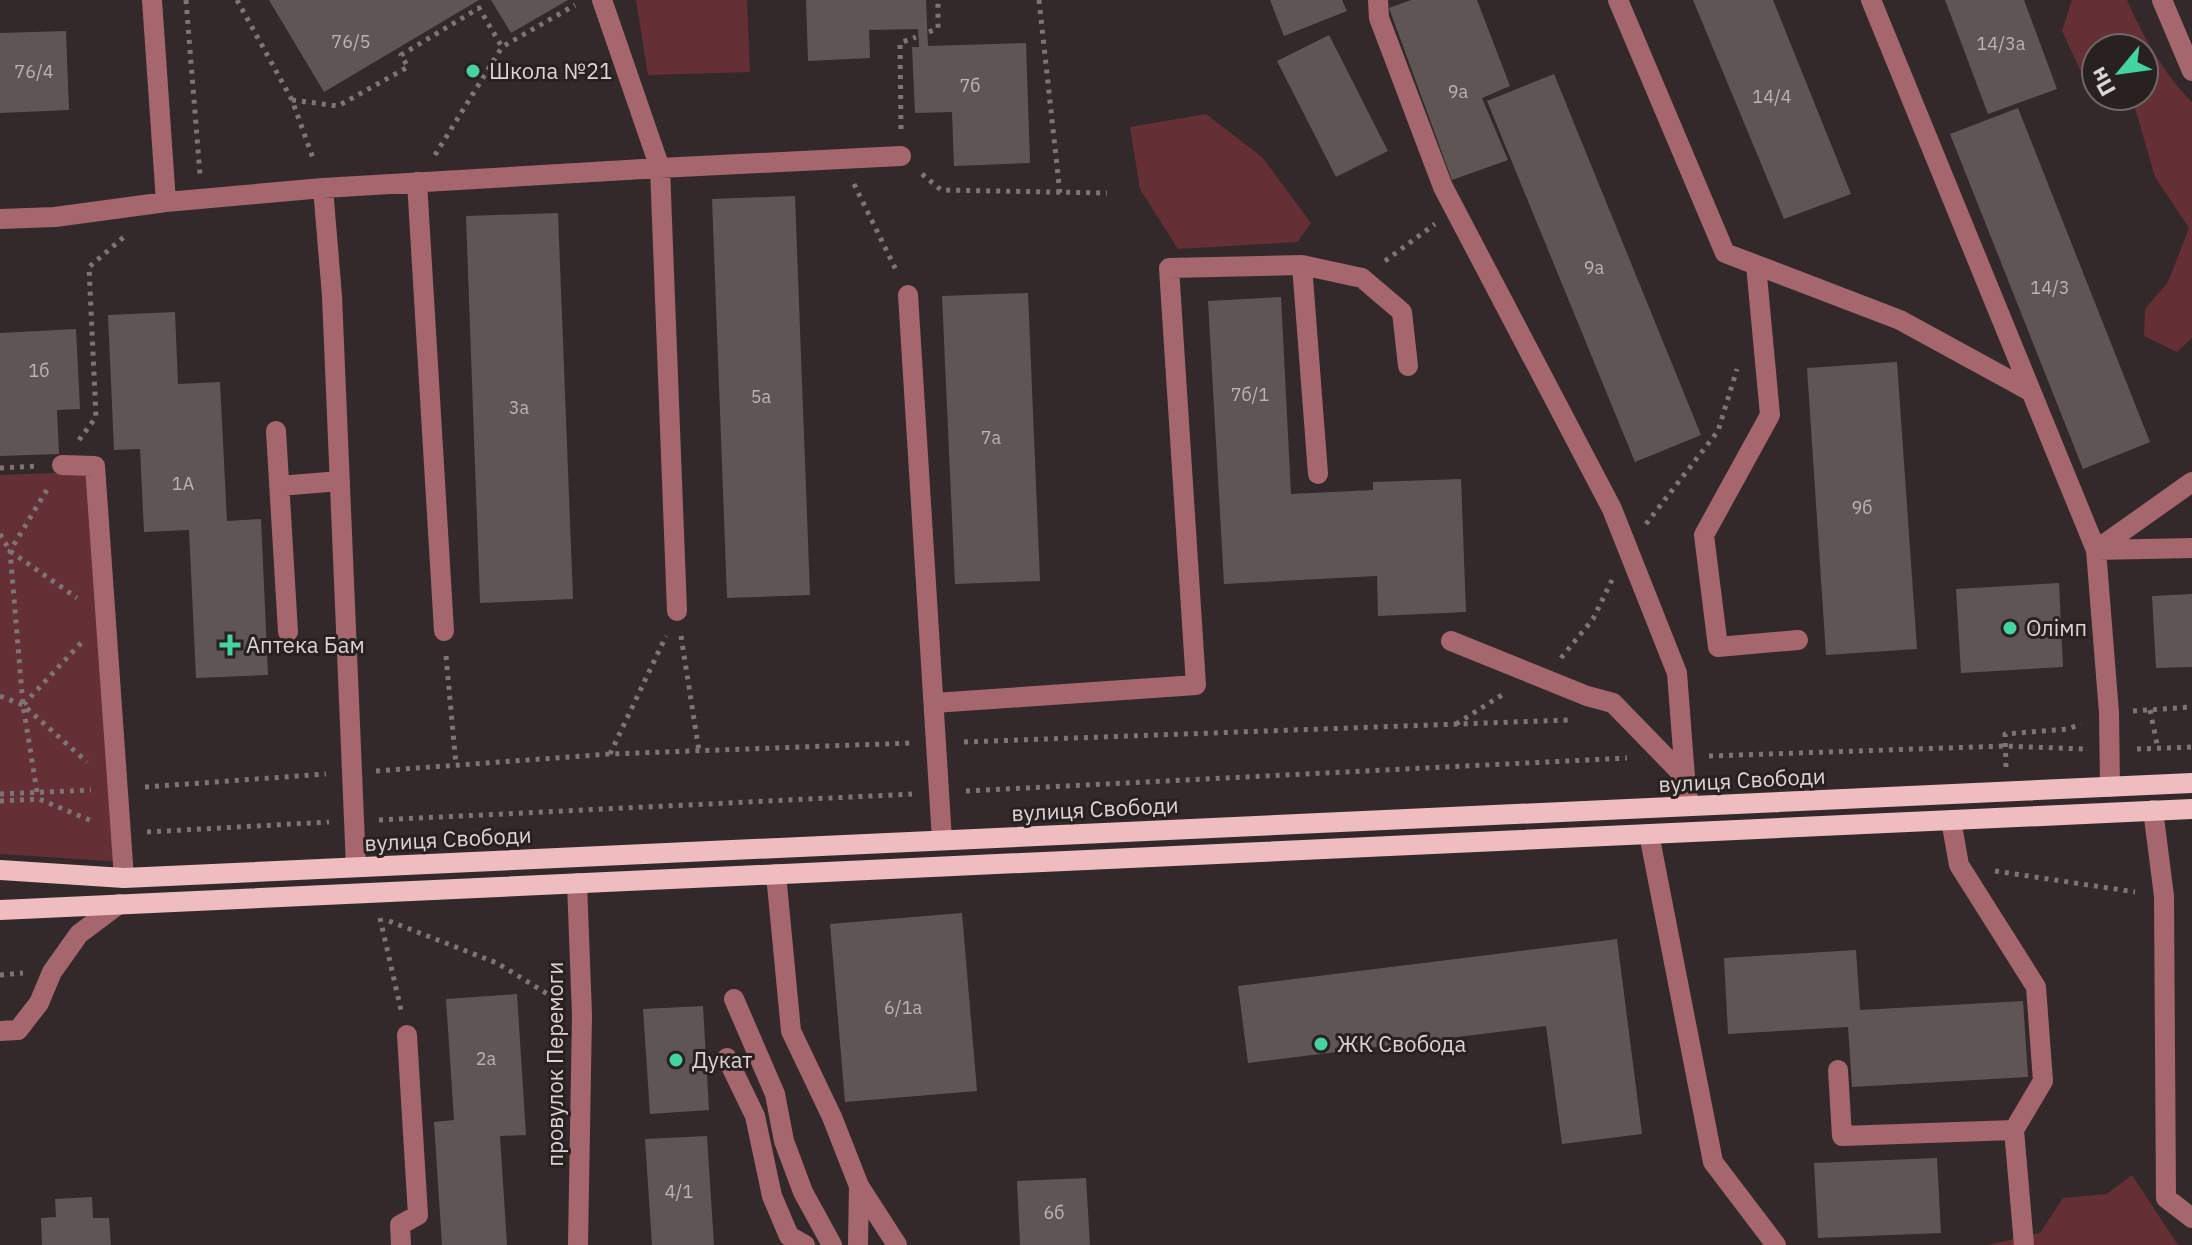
<svg xmlns="http://www.w3.org/2000/svg" width="2192" height="1245" font-family="'IBM Plex Sans',sans-serif">
<style>
.green{fill:#652f36}
.building{fill:#605555}
.lines{fill:none;stroke-linecap:round;stroke-linejoin:round}
.path{stroke:#7d7475;stroke-width:5;stroke-dasharray:4 6;stroke-linecap:butt}
.minor{stroke:#a5676d;stroke-width:20}
.major{stroke:#efbcbf;stroke-width:20}
.poi-dot{fill:#45d49f;stroke:#292020;stroke-width:3}
.labels{text-anchor:middle;stroke-width:6;stroke-linejoin:round;paint-order:stroke}
.number-label{font-size:18px;fill:#bcb4b4}
.poi-label{font-size:22px;fill:#dbd4d4;stroke:#292020;text-anchor:start}
.street-label{font-size:22px;fill:#dbd4d4;stroke:#292020}
</style>
<rect width="100%" height="100%" fill="#33292a"/>
<path class="green" d="M636,0H747L750,72L648,75Z
M2072,0H2127C2141,33 2166,77 2192,102V338L2177,352L2144,336L2145,309L2168,282L2189,228L2155,177L2135,108L2114,96H2144V48H2096V85L2084,78L2062,31Z
M1206,114L1262,157L1311,223L1297,242L1178,249L1140,189L1130,127Z
M105,471L124,862L0,854V475Z
M2132,1175L2178,1245H1988L2040,1233L2063,1198L2107,1194Z"/>
<path class="building" d="M269,0H479L324,92Z
M491,0H568L511,33Z
M806,0H926L928,46L1026,43L1030,163L954,166L952,112L915,113L912,47H919L918,29L869,30L870,58L808,61Z
M1270,0H1342L1347,11L1284,36Z
M1411,0H1477L1510,86L1482,98L1508,160L1452,180L1389,8Z
M1693,0H1773L1851,194L1784,219Z
M1945,0H2024L2057,89L1988,114Z
M66,31L69,110L0,113V33Z
M1329,35L1388,151L1336,177L1277,61Z
M1554,74L1701,435L1635,462L1487,101Z
M2018,108L2150,442L2083,469L1950,134Z
M795,196L810,595L727,598L712,199Z
M558,213L573,599L480,603L466,216Z
M1028,293L1040,581L955,584L942,296Z
M1281,297L1291,494L1373,490V482L1461,479L1466,612L1378,616L1377,576L1224,584L1208,301Z
M175,312L178,384L220,382L227,521L261,519L268,675L196,678L189,530L144,532L140,449L114,450L108,315Z
M76,329L80,409L57,410L59,454L0,456V333Z
M1897,362L1917,649L1826,655L1807,368Z
M2059,583L2063,667L1961,673L1956,589Z
M2192,594V667L2156,668L2152,596Z
M962,913L977,1091L845,1102L830,924Z
M1617,939L1642,1134L1562,1144L1546,1026L1248,1063L1238,986Z
M1856,950L1860,1010L2023,1001L2028,1077L1852,1087L1848,1027L1728,1034L1724,958Z
M517,994L526,1135L500,1136L507,1245H442L434,1122L454,1120L446,999Z
M703,1006L709,1110L650,1114L643,1009Z
M707,1136L714,1245H652L645,1139Z
M1937,1158L1941,1233L1818,1238L1814,1163Z
M1086,1178L1090,1245H1020L1017,1181Z
M92,1197L93,1218H109L111,1245H42L41,1218L56,1217L55,1199Z"/>
<g class="lines">
<path class="path" d="M186,0L200,175
M237,0L292,100L314,161
M1039,0L1060,194
M929,32L938,28V0
M292,100L338,106L408,67L401,55L479,8L502,47L575,5
M901,129L900,43L916,37
M435,155L502,47
M922,174L941,190L1107,193
M854,184L897,272
M1385,261L1435,224
M79,440L96,417L89,267L125,236
M0,468L37,466
M1646,524L1718,431L1737,369
M0,534L10,551L77,598
M681,636L699,751
M81,643L23,705L87,762
M446,656L456,765
M1561,658L1593,619L1612,580
M0,696L23,705
M2150,710L2158,749
M2133,711L2192,707
M1456,724L1505,693
M964,742L1569,720
M2137,749L2192,747
M610,754L666,636
M1709,756L2005,746L2083,749
M2006,767L2005,734L2068,729L2081,724
M376,771L610,754L910,743
M145,787L326,774
M966,791L1627,758
M37,792L23,705L10,551L48,488
M0,794L91,790
M0,801L39,799L92,821
M379,820L912,794
M147,832L329,822
M1995,871L2135,892
M380,918L401,1010
M389,921L497,963L554,998
M0,975L23,973"/>
<path class="minor" d="M1378,0L1379,18L1443,187L1612,509L1677,673L1685,777
M1618,0L1725,253L1900,320L2028,390
M1871,0L2096,550L2192,548
M2162,0L2192,71
M417,182L444,631
M323,188L332,296L356,867
M166,202L323,188L660,168L602,0
M0,219L55,217L166,202L152,0
M1302,265L1362,278L1402,312L1408,366
M1756,265L1770,415L1704,535L1718,647L1798,640
M908,295L942,840
M276,431L288,632
M62,465L95,466L124,878
M279,486L340,481
M677,611L660,168L901,156
M1451,641L1587,696L1613,703L1685,777L1689,806
M934,703L1196,685L1169,268L1302,265L1318,474
M2110,787L2109,713L2096,550L2192,482
M2153,810L2164,896L2166,1198L2192,1218
M1649,834L1713,1162L1776,1245
M776,874L791,1031L832,1117L859,1186L897,1245
M577,883L582,1015L578,1245
M734,999L775,1094L784,1141L803,1192L832,1245
M0,1031L18,1030L39,1003L52,972L79,934L119,904
M727,1058L755,1116L772,1196L789,1236L805,1245
M1838,1070L1842,1136L2014,1130L2043,1081L2036,987L1959,865L1951,820
M2014,1130L2024,1245
M401,1245L400,1225L418,1215L407,1035
M858,1245L859,1186"/>
<path class="major" d="M0,870L124,878L2192,783
M0,910L2192,809"/>
</g>
<g class="poi-dot">
<circle cx="473" cy="71" r="8"/>
<circle cx="2010" cy="628" r="8"/>
<path d="M226 633h8v8h8v8h-8v8h-8v-8h-8v-8h8z"/>
<circle cx="1321" cy="1044" r="8"/>
<circle cx="676" cy="1060" r="8"/>
</g>
<g class="labels">
<g class="number-label">
<text x="351" y="48">76/5</text>
<text x="2001" y="50">14/3а</text>
<text x="34" y="78">76/4</text>
<text x="970" y="92">7б</text>
<text x="1458" y="98">9а</text>
<text x="1772" y="103">14/4</text>
<text x="1594" y="274">9а</text>
<text x="2050" y="294">14/3</text>
<text x="39" y="377">1б</text>
<text x="1250" y="401">7б/1</text>
<text x="761" y="403">5а</text>
<text x="519" y="414">3а</text>
<text x="991" y="444">7а</text>
<text x="183" y="490">1А</text>
<text x="1862" y="514">9б</text>
<text x="903" y="1014">6/1а</text>
<text x="486" y="1065">2а</text>
<text x="679" y="1198">4/1</text>
<text x="1054" y="1219">6б</text>
</g>
<g class="poi-label">
<text x="489" y="79">Школа №21</text>
<text x="2026" y="636">Олімп</text>
<text x="246" y="653">Аптека Бам</text>
<text x="1337" y="1052">ЖК Свобода</text>
<text x="692" y="1068">Дукат</text>
</g>
<g class="street-label">
<text transform="translate(1742 780) rotate(-3)" y="8">вулиця Свободи</text>
<text transform="translate(1095 809) rotate(-3)" y="8">вулиця Свободи</text>
<text transform="translate(448 839) rotate(-3)" y="8">вулиця Свободи</text>
<text transform="translate(555 1064) rotate(-90)" y="8">провулок Перемоги</text>
</g>
</g>
<g transform="translate(2120 72) rotate(241)"><circle r="38" fill="#292020" stroke="#706868" stroke-width="2"/>
<path d="M0-6L14 30L0 20L-14 30Z" fill="#45d49f"/>
<text y="-12" font-size="22" font-weight="bold" text-anchor="middle" fill="#dbd4d4">Пн</text>
</g>
</svg>
